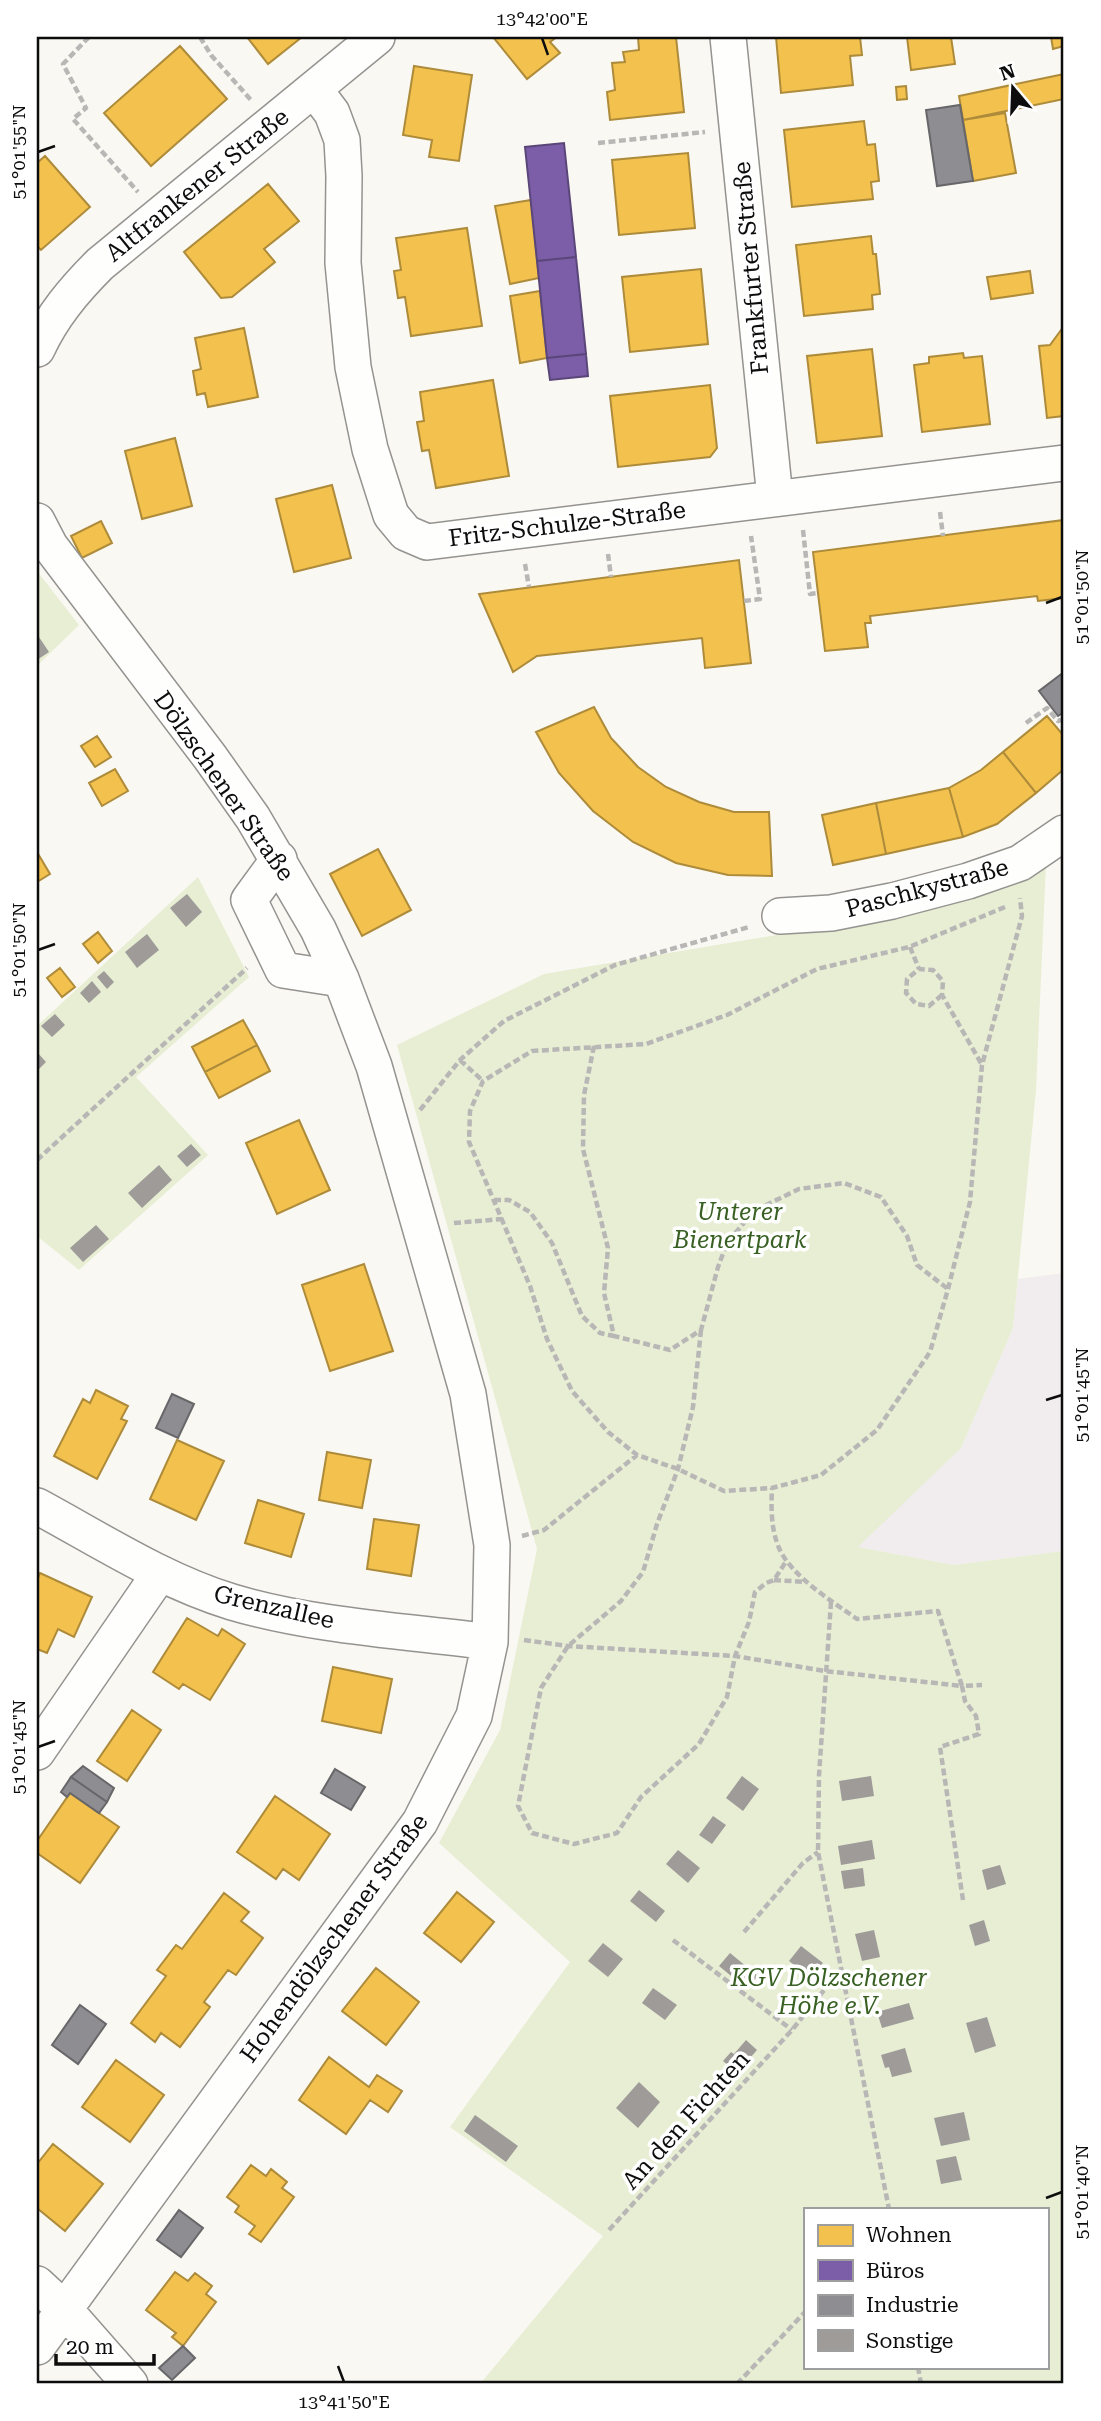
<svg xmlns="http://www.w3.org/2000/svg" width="1101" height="2421" font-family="'Roboto Serif',serif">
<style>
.industrial{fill:#f1ecee}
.green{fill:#e7eed4;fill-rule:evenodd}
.homes{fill:#f2c14e;stroke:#ad8b3a;stroke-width:2}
.offices{fill:#7b5ea7;stroke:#5a4679;stroke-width:2}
.industry{fill:#8d8d92;stroke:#67676a;stroke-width:2}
.building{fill:#9e9b98}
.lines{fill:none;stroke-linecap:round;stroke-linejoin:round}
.minor-casing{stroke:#949390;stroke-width:38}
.path{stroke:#b8b7b6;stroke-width:4.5;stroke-dasharray:7 3.5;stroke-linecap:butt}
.minor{stroke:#fefefd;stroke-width:35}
.ticks{fill:none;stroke:#0d0d0d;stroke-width:2.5}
.labels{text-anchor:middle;stroke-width:7;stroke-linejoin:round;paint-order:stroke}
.street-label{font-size:24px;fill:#0d0d0d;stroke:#fff}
.park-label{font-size:24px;font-style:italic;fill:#386023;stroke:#fff}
.neatline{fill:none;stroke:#0d0d0d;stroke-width:2.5}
.ticks-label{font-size:18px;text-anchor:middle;fill:#0d0d0d}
</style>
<rect width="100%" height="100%" fill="#faf8f2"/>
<path class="industrial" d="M1064,1273V1551L954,1565L857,1547L961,1448L1013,1328L1018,1279Z"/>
<path class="green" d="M37,571L79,625L37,666Z
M1046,864L1036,1090L1013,1328L961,1448L858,1547L954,1565L1064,1551V2384H480L603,2236L450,2127L570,1962L439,1843L500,1730L537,1549L397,1045L544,974L812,929ZM805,2209H1047V2367H805Z
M198,877L249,977L136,1077L208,1155L79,1270L37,1236V1026Z"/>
<path class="homes" d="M247,37H302L268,64Z
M493,37H557L550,42L560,53L527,79Z
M638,37H676L684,112L610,120L607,92L615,90L612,63L625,62L623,52L639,50Z
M776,37H860L862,55L850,56L853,85L781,93Z
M907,37H951L955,64L911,70Z
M1051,37H1064V46L1053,49Z
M180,46L227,99L151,166L104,113Z
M414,66L472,75L459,161L429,157L432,140L403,135Z
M1064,74V99L963,120L959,96Z
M906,86L907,99L897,100L896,87Z
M1005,113L1016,173L973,181L963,120Z
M864,121L867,145L875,144L879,181L871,182L873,199L792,207L784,130Z
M688,153L695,228L619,235L612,160Z
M45,156L90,207L41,250L37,246V163Z
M268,184L299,221L264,249L275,262L232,297L221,298L184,252Z
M531,200L539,278L510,284L495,206Z
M467,228L482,326L411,336L405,297L398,298L394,271L401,270L396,238Z
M871,236L873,254H876L880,294L872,295L873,309L804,316L796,245Z
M701,269L708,344L630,352L622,277Z
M1030,271L1033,293L991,299L987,277Z
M540,291L547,358L520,363L510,296Z
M1064,326V416L1047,418L1039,346L1050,345Z
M244,328L258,397L208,407L205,393L197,395L193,371L201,369L195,338Z
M872,349L882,436L817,443L807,356Z
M963,353L964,358L982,356L990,424L922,432L914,365L929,363V357Z
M493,380L509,476L436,488L429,450L422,451L417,422L424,421L420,392Z
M710,385L717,448L710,457L618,467L610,396Z
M175,438L192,506L142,519L125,451Z
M332,485L351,558L294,572L276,499Z
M1064,520V598L1038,601L1037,596L870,616L871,623H865L868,647L825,651L813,552Z
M101,521L112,543L82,558L71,536Z
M739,560L751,663L705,668L702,638L537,656L513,672L479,594Z
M594,707L611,738L638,767L666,787L699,802L734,812H769L772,876L728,875L676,863L633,842L593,811L559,773L536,732Z
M1047,716L1064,736V769L1036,793L1003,752Z
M97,736L111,757L95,767L81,746Z
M1003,752L1036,793L997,824L963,837L949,788L981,770Z
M115,769L128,791L102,806L89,783Z
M949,788L963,837L886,854L876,803Z
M876,803L886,854L833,865L822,815Z
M378,849L411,910L362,936L330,874Z
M37,852L50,874L37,882Z
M98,932L112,951L98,963L83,944Z
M60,968L75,987L62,997L47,978Z
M243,1020L257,1045L205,1072L192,1047Z
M257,1045L270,1071L219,1098L205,1072Z
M299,1120L330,1190L277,1214L246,1143Z
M364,1264L393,1351L330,1371L302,1285Z
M96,1390L128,1406L121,1419L127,1421L97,1479L54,1456L83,1399L90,1403Z
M177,1440L224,1461L196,1520L150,1499Z
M327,1452L371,1460L362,1508L319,1500Z
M258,1500L304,1514L291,1557L245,1543Z
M374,1519L419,1525L411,1576L367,1569Z
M40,1573L92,1597L74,1637L58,1629L47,1653L37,1649V1580Z
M187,1618L218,1636L222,1629L245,1644L210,1700L183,1684L179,1689L153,1672Z
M333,1667L392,1679L381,1733L322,1721Z
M132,1710L161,1730L127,1781L97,1761Z
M70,1793L119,1827L80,1883L37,1853V1841Z
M275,1796L330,1834L299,1880L283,1869L276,1879L237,1852Z
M457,1892L494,1922L461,1962L424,1933Z
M224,1893L249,1912L241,1921L263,1938L236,1975L228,1970L204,2002L210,2007L180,2047L161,2033L155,2042L131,2023L166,1976L157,1970L176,1945L182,1949Z
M376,1968L419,2002L386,2045L342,2011Z
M329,2057L369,2087L377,2075L402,2091L388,2112L370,2100L346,2134L299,2100Z
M116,2060L164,2095L130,2142L82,2107Z
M53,2144L103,2184L65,2231L37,2208V2164Z
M251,2165L266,2176L271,2169L287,2182L282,2188L294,2197L261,2242L249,2234L255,2226L235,2212L239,2206L227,2197Z
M175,2272L188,2281L195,2273L212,2286L206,2294L216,2302L183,2346L172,2337L176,2333L146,2310Z"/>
<path class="offices" d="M564,143L576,257L537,261L525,147Z
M576,257L586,354L547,358L537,261Z
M586,354L588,376L550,380L547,358Z"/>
<path class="industry" d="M960,105L973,181L937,186L926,110Z
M1064,672V712L1058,716L1039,691Z
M172,1394L194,1404L178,1438L156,1428Z
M83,1766L114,1788L107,1802L71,1777Z
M335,1769L365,1787L351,1810L321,1793Z
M71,1777L107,1802L99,1813L70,1793L67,1797L61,1792Z
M80,2005L106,2024L78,2064L52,2045Z
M179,2210L203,2228L181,2257L157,2240Z
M183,2346L195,2358L172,2380L159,2368Z"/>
<path class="building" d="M37,634L49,652L37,660Z
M187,894L202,912L186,927L170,908Z
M147,934L159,950L137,968L125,952Z
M104,971L114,982L107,989L97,977Z
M92,981L101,992L89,1003L80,993Z
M55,1014L65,1025L52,1037L41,1026Z
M37,1052L46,1062L37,1071Z
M191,1144L201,1155L187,1167L177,1156Z
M159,1165L172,1180L142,1208L128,1193Z
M96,1225L109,1239L83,1262L70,1248Z
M742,1776L759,1789L743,1811L726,1798Z
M871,1776L874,1796L842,1801L839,1781Z
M713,1816L726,1825L712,1844L699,1835Z
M872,1840L875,1859L841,1865L838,1846Z
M678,1850L700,1868L688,1883L666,1864Z
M1000,1865L1006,1884L987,1890L982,1870Z
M863,1868L865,1886L844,1889L841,1871Z
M639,1890L665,1911L656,1922L630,1901Z
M984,1920L990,1941L975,1946L969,1925Z
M874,1930L880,1957L862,1961L855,1934Z
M603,1943L623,1959L608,1977L588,1961Z
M801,1946L823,1963L811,1978L789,1961Z
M730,1953L758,1976L747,1989L719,1966Z
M653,1988L677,2005L665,2020L642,2003Z
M909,2003L914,2019L882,2028L877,2012Z
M987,2017L996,2046L975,2053L966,2023Z
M746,2040L757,2050L737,2073L723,2061L731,2052L734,2054Z
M905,2048L912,2072L892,2077L889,2067L885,2068L881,2055Z
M639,2082L660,2102L638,2128L616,2108Z
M964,2112L970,2140L941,2146L934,2118Z
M475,2115L518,2146L506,2162L464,2131Z
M956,2156L962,2180L941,2184L936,2160Z"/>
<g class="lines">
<defs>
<path id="minor" d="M728,37L775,498
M314,89L332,113L342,140L344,176L343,263L353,367L370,449L391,515L406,533L427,542L1064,463
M37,349C52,316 74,290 100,264L377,37
M37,521L50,546L210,757L253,818L318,929L341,979L374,1066L468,1394L492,1545L490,1642L474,1716L420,1822L37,2347
M279,859L249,900L283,970L341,979
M780,916L831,913L892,901L968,881L1020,863L1064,833
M37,1506C100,1540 163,1581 232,1602C313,1626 405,1631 490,1642
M37,1752L160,1573
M37,2284L65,2310L130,2384"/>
</defs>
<use href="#minor" class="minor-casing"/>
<path class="path" d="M89,37L63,64L86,108L73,119L138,192
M200,37L211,55L251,100
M598,143L705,132
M940,512L943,536
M803,530L810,594L818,593
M608,554L611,577
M525,564L529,587
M744,601L760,599L751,536
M1026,723L1047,708L1058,721L1064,719
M1005,907L909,947L817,969L727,1015L646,1044L532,1051L483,1081L470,1111L469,1142L530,1286L547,1339L572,1391L608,1432L637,1455L678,1469L724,1491L772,1488L821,1475L877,1430L930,1352L948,1289L970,1202L982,1065L1022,916L1020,898
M910,947L919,969
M942,995L929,1006L916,1004L906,993L907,979L919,969L933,970L943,981L942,995L982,1065
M594,1046L584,1095L583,1149L608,1248L604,1293L614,1336L670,1350L701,1330L718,1267L727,1243L754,1211L799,1189L844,1183L881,1197L907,1236L917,1265L948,1289
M460,1060L483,1081
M420,1110L460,1060L504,1021L615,965L749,927
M37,1160L247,968
M494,1200H509L530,1212L552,1243L582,1316L600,1333L614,1336
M454,1223L502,1219
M701,1330L693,1407L678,1469L657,1524L643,1572L621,1601L568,1646L541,1688L518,1806L532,1833L574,1844L617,1833L641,1797L699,1744L727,1697L735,1656L749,1622L755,1592L766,1583L774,1580L787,1560
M522,1536L544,1530L637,1455
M774,1580L806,1582
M831,1602L819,1775L818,1852L889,2209
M524,1640L568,1646L735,1656L825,1671L962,1686L938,1611L857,1619C833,1602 791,1576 779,1548C771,1529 771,1509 772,1488
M963,1900L940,1747L979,1734L976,1716L965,1701L962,1686L982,1685
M744,1932L803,1863L818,1852
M673,1940L792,2030
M609,2230L792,2030L841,1969
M918,2367L921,2384
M737,2384L805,2312"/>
<use href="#minor" class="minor"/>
</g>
<path class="ticks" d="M542,38L548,55M38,152L55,146M1046,603L1062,597M38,950L55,944M1046,1400L1062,1395M38,1747L55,1741M1046,2198L1062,2192M338,2366L344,2382"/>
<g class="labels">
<g class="street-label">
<text transform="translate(197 185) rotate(-39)" y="8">Altfrankener Straße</text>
<text transform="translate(751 268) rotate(-95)" y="8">Frankfurter Straße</text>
<text transform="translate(567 524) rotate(-7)" y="8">Fritz-Schulze-Straße</text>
<text transform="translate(224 786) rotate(55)" y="8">Dölzschener Straße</text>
<text transform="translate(927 888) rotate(-15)" y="8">Paschkystraße</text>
<text transform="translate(274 1607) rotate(13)" y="8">Grenzallee</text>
<text transform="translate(334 1938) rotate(-54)" y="8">Hohendölzschener Straße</text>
<text transform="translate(686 2120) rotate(-48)" y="8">An den Fichten</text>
</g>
<g class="park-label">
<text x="740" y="1220">Unterer<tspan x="740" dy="28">Bienertpark</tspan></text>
<text x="829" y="1986">KGV Dölzschener<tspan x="829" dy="28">Höhe e.V.</tspan></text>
</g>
</g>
<rect width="1101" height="2421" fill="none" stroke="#ffffff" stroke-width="77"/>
<rect x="804" y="2208" width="245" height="161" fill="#ffffff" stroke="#9e9e9e" stroke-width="2"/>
<rect x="818" y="2225" width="35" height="21" fill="#f2c14e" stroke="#9e9e9e" stroke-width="2"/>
<text x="866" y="2242" font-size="21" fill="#0d0d0d">Wohnen</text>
<rect x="818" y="2260" width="35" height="21" fill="#7b5ea7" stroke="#9e9e9e" stroke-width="2"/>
<text x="866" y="2278" font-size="21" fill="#0d0d0d">Büros</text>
<rect x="818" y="2295" width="35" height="21" fill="#8d8d92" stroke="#9e9e9e" stroke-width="2"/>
<text x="866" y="2312" font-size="21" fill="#0d0d0d">Industrie</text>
<rect x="818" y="2330" width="35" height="21" fill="#9e9b98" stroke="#9e9e9e" stroke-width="2"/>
<text x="866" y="2348" font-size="21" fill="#0d0d0d">Sonstige</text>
<g transform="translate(1013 88) rotate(341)" stroke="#ffffff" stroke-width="5" paint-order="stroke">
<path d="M0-5L12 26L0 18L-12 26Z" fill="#0d0d0d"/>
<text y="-10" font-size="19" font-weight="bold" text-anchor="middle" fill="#0d0d0d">N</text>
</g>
<path d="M56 2354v10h98v-10" fill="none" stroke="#0d0d0d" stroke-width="3.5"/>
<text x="66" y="2354" font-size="21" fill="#0d0d0d" stroke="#ffffff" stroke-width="5" paint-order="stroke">20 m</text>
<rect x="38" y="38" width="1024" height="2344" class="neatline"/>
<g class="ticks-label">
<text x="542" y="25">13°42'00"E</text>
<text transform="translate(19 152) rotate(-90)" y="6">51°01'55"N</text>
<text transform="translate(1082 597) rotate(-90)" y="6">51°01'50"N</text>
<text transform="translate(19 950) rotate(-90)" y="6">51°01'50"N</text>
<text transform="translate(1082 1395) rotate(-90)" y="6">51°01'45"N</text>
<text transform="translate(19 1747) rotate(-90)" y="6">51°01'45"N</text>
<text transform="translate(1082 2192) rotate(-90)" y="6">51°01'40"N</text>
<text x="344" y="2408">13°41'50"E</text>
</g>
</svg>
